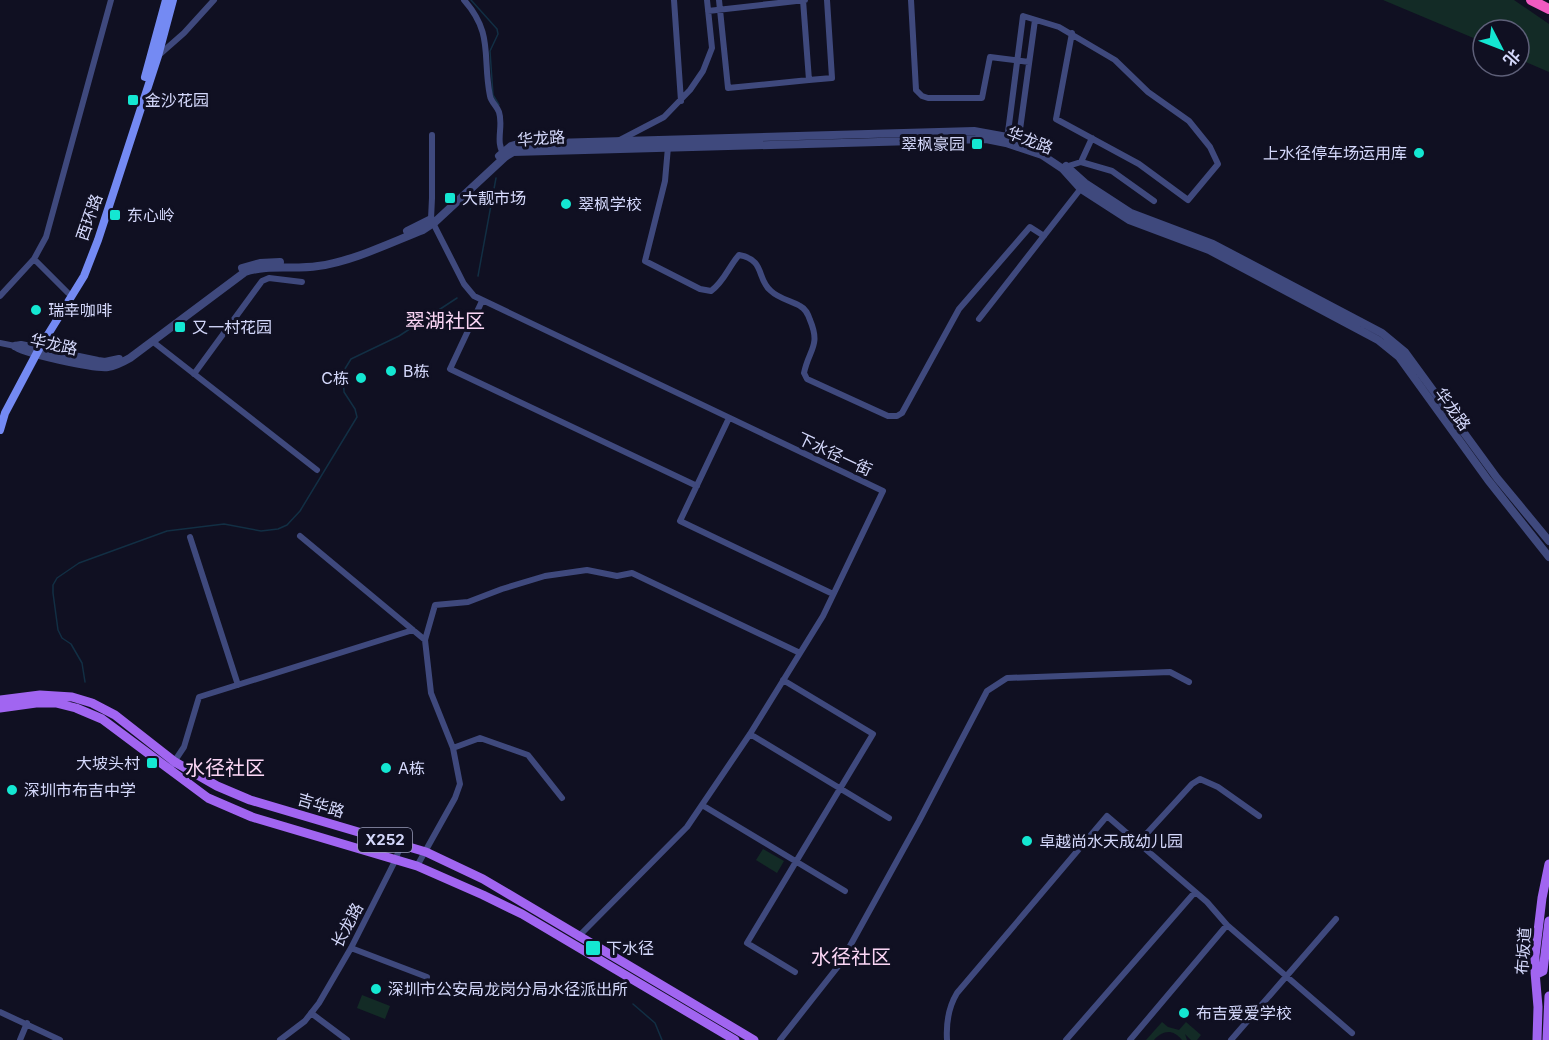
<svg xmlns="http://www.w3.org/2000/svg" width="1549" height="1040" font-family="Inter,'Noto Sans SC',sans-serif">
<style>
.green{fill:#132b26}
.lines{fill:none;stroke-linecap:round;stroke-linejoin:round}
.stream{stroke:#122f44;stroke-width:1.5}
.minor{stroke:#3f497d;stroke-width:6}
.tertiary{stroke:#3f497d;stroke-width:8}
.secondary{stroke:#748af3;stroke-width:8}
.primary{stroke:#a165f1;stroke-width:9}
.motorway{stroke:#f15ac1;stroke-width:10}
.poi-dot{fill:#14e7d2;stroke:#101022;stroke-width:2}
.labels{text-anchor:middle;stroke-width:6;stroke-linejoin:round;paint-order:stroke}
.shield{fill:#101022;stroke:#999cba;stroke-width:1.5}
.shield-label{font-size:15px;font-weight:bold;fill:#d4d8fb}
.poi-label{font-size:16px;fill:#d4d8fb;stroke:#101022;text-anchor:start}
.street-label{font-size:16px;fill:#d4d8fb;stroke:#101022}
.quarter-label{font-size:20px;fill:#fbd6f5;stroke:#101022}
</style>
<rect width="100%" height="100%" fill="#101022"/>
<path class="green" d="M1383,0H1514L1549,24V72L1519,59V30H1483V42Z
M763,849L784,861L777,873L756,860Z
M362,995L390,1006L385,1019L357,1008Z
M1162,1022L1168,1027L1179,1030L1186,1022L1201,1035L1197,1040H1191L1185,1034L1187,1040H1182C1173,1029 1163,1030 1154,1040H1146Z"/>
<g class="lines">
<path class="stream" d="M471,0L497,29L498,34L490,51L493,95L499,105
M478,276L496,178
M85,682L82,663L71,644L62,638L58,630L53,593V585L57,578L79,563L167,531L224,524L261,531L278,529L287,525L300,511L357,417L355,409L344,392L343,372L351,359L399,336L457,298
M633,1004L655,1023L662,1040"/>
<path class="minor" d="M464,0C494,34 482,56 490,96C491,102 497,106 499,112C504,127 494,142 505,156
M674,0L681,101
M719,0L728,88L809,80L803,0
M911,0L916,90L922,96L928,98H982L990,57L1029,62
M708,11L805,0
M159,55L184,33L214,0
M809,80L832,78L827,0
M432,135V198L431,219L464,284L474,296L883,491L823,616L750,734L687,827L578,937
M1007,140L1023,16L1059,27L1115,60L1148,92L1189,121L1210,147L1218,164L1188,200L1139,164L1056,119L1072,33
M618,141L664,117L690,90L703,71L712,48L707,0
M1018,144L1035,20
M668,147L665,181L645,261L700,289L711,291C724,282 729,266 739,255C766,260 756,279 771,291C778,298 791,301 800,306C806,309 808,314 810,320C821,346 809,349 804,373L807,379L888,416H897L902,413L959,309L1030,227L1044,236
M1081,162L1112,171L1154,201
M1065,167L1081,162L1092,138
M34,259L68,293
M0,296L34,259L46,237L111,0
M482,301L450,369L697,486
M979,319L1082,187
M152,341L317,470
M0,343L15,346
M194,374L262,281L269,278L302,282
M729,418L680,521L833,594
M300,536L425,640
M190,537L238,685
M783,680L873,734L747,943L795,972
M750,734L889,818
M453,748L480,738L528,755L562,798
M172,765L184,747L199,697L413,630
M702,805L845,891
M1138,843L1192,784L1200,779L1218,787L1259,816
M417,866L455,798L460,784L453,748L431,693L425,640L435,605L468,602L502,589L545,576L587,570L617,576L632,573L800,653
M351,948L427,977
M0,1012L60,1040
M311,1013L347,1040
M20,1040L27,1023
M280,1040L305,1021L319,1003L351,948L394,863L401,845
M780,1040L840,964L919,821L987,691L1007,678L1170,672L1189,682
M947,1040C946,1023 948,1008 957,993L1107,816L1207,902L1227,925L1352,1033
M1066,1040L1195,892
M1130,1040L1227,925
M1231,1040L1336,919"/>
<path class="tertiary" d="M499,156L511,146L518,144L974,131L1007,137L1046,153
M1066,166L1085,183L1131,213L1213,244L1382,333L1405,352L1497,478L1549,541
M407,231L431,219
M242,268L260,263L280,262
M15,346C21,353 96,369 108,367C116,366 123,362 130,358L245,272C268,264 294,270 318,266C351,262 392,242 423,230L435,222L505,157L513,152L986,139L1006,143L1042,155L1063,169L1081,189L1129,220L1209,250L1378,340L1399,357L1488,480L1549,557
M15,346L21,345L98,361L105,362L119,359"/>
<path class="secondary" d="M145,77L166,0
M0,430L5,413L39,349L84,276L98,240L158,56L173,0"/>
<path class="primary" d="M0,700L40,695L72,697L92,703L115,715L175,762L217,786L250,800L426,852L483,879L754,1040
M0,708L36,703H56L76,708L102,719L208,798L252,817L417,866L483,895L522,914L735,1040
M1535,972L1537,974L1543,971L1549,921
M1537,1040L1538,1007L1535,972V956L1542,898L1549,864
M1547,1040L1549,996"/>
<path class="motorway" d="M1531,0L1549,9"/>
</g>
<g class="poi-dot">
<rect x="127" y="94" width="12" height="12" rx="3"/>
<rect x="971" y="138" width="12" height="12" rx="3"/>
<circle cx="1419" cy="153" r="6"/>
<rect x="444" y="192" width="12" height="12" rx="3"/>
<circle cx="566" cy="204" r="6"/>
<rect x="109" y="209" width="12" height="12" rx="3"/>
<circle cx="36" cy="310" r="6"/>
<rect x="174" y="321" width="12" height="12" rx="3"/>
<circle cx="391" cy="371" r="6"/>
<circle cx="361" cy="378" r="6"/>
<rect x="146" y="757" width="12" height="12" rx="3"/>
<circle cx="386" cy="768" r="6"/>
<circle cx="12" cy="790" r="6"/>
<circle cx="1027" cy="841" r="6"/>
<rect x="585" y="940" width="16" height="16" rx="3"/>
<circle cx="376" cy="989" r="6"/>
<circle cx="1184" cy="1013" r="6"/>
</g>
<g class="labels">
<rect class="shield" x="358" y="828" width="54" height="24" rx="4.5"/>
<g class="shield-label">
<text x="385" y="845">X252</text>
</g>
<g class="poi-label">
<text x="145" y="106">金沙花园</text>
<text x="965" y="150" text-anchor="end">翠枫豪园</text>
<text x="1407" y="159" text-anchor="end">上水径停车场运用库</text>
<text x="462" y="204">大靓市场</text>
<text x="578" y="210">翠枫学校</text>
<text x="127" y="221">东心岭</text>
<text x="48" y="316">瑞幸咖啡</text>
<text x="192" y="333">又一村花园</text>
<text x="403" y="377">B栋</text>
<text x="349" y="384" text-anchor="end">C栋</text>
<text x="140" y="769" text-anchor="end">大坡头村</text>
<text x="398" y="774">A栋</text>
<text x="24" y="796">深圳市布吉中学</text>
<text x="1039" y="847">卓越尚水天成幼儿园</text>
<text x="606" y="954">下水径</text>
<text x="388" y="995">深圳市公安局龙岗分局水径派出所</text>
<text x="1196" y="1019">布吉爱爱学校</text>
</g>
<g class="street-label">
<text transform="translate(541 138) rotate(-4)" y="6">华龙路</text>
<text transform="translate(1030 140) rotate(21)" y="6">华龙路</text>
<text transform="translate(89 217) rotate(-71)" y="6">西环路</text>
<text transform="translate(54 344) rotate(12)" y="6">华龙路</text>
<text transform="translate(1453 409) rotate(54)" y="6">华龙路</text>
<text transform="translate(835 454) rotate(25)" y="6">下水径一街</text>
<text transform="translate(321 805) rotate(17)" y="6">吉华路</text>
<text transform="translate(347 925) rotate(-62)" y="6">长龙路</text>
<text transform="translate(1523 951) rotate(-86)" y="6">布坂道</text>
</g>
<g class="quarter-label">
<text x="445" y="328">翠湖社区</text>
<text x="225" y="775">水径社区</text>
<text x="851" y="964">水径社区</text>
</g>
</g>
<g transform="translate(1501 48) rotate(132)"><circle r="28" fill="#101022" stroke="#5e6079" stroke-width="1.5"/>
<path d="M0-4.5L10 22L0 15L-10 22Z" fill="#14e7d2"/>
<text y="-9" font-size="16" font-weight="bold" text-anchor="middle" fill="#d4d8fb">北</text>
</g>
</svg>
